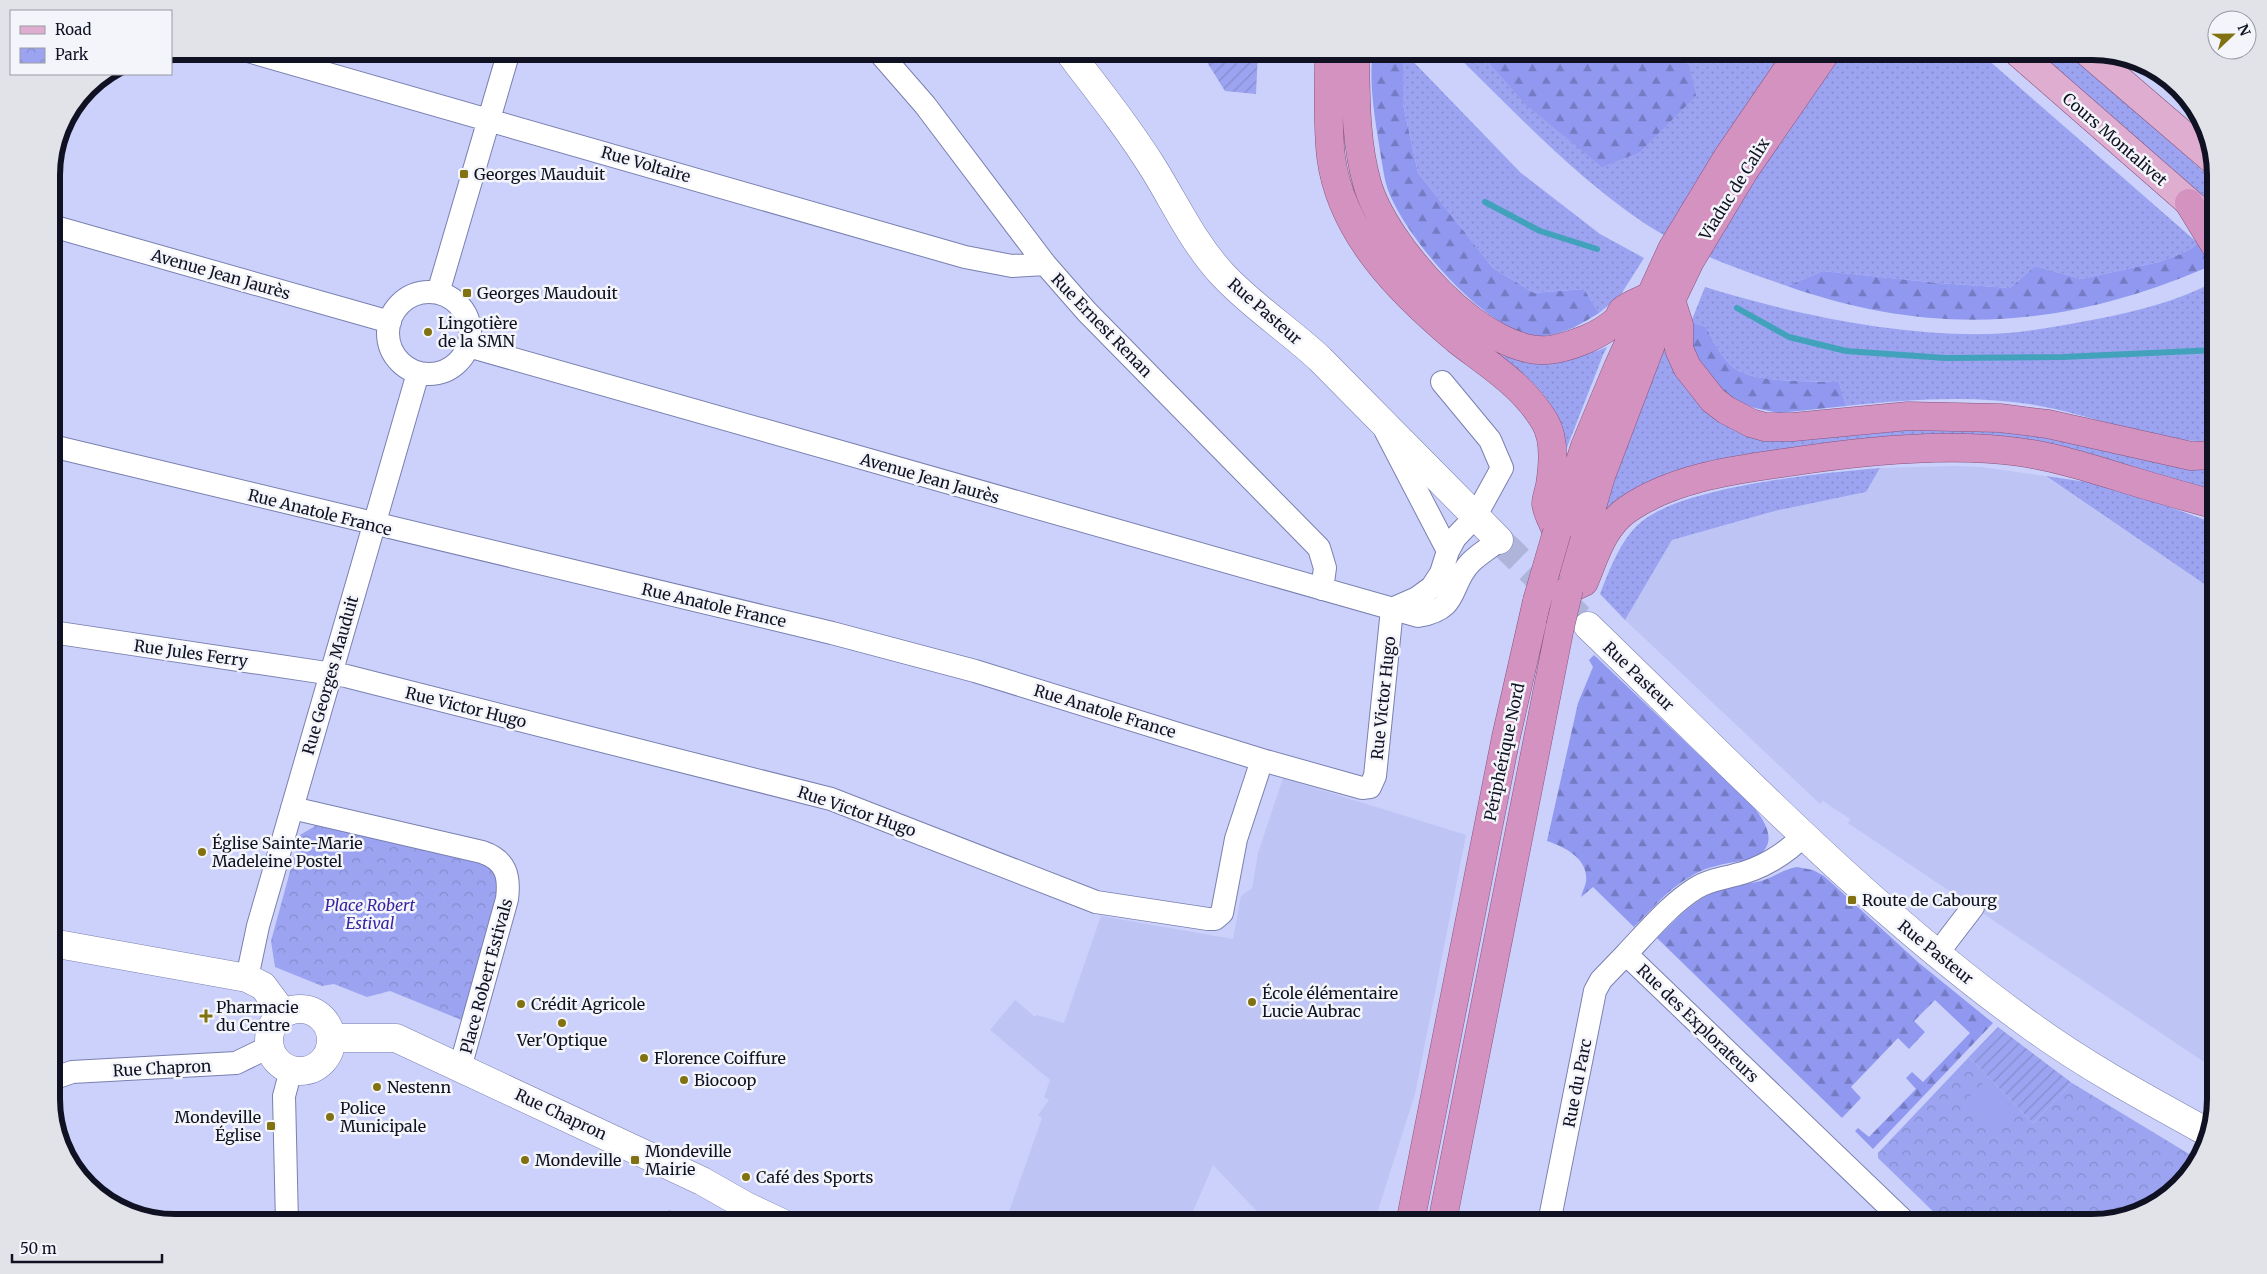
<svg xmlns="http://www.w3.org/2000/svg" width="2267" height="1274" font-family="Merriweather,serif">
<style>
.built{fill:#bec5f4}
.grass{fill:url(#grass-dots)}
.forest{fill:url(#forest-firs)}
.park{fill:url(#park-crowns)}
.garden{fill:url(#garden-furrows)}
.pitch{fill:#9ca4f1}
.water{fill:url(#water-ripples)}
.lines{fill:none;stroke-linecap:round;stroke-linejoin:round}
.stream{stroke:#42a2bb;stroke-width:6}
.secondary-tunnel{stroke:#afb4db;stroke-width:28;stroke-dasharray:28 14;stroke-linecap:butt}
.minor-casing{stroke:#7a80af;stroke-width:24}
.tertiary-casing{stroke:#7a80af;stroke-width:29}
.secondary-casing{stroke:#7a80af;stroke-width:29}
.primary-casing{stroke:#88547f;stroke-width:29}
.trunk-casing{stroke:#88547f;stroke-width:29}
.minor{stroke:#fff;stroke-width:22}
.tertiary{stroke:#fff;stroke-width:28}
.secondary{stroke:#fff;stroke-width:28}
.primary{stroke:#dfadd0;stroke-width:28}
.trunk{stroke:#d492c0;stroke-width:28}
.trunk-bridge-casing{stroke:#88547f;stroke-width:29;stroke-linecap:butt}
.trunk-bridge{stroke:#d492c0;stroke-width:28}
.poi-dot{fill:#817111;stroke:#f4f5fa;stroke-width:2}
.labels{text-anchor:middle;stroke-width:5;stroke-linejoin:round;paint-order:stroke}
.street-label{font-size:16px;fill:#101223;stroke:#f4f5fa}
.poi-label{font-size:16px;fill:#101223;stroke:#f4f5fa;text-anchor:start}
.park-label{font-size:16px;font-style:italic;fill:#3624a3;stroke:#f4f5fa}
.rim{fill:none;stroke:#101223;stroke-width:6}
</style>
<defs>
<pattern id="grass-dots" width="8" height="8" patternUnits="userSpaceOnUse" patternTransform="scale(1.25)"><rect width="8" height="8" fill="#9ca4f1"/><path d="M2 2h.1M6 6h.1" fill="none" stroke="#858cce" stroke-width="1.8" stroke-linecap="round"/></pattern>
<pattern id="forest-firs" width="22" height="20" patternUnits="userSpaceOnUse" patternTransform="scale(1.25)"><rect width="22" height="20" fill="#9098f0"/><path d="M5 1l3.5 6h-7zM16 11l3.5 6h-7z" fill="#747bc2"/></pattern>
<pattern id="park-crowns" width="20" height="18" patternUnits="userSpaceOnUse" patternTransform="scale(1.25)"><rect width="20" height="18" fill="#9ca4f1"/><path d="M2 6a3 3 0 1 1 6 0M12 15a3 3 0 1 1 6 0" fill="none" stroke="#858cce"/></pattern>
<pattern id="garden-furrows" width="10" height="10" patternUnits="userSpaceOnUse" patternTransform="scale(1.25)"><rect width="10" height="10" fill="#9ca4f1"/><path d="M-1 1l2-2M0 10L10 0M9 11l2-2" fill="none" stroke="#858cce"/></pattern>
<pattern id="water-ripples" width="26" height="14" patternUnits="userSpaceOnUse" patternTransform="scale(1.25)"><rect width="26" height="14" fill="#42a2bb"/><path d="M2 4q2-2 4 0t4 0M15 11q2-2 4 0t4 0" fill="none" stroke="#368398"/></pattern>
</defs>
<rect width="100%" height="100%" fill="#cbd1fb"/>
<path class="built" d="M1955,466L1982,467L2045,476L2216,592V1070L1848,823L1850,819L1823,801L1820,804L1625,620L1672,540L1776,511L1866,492L1880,468Z
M1283,778L1466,835L1415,1094L1374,1223H1268L1213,1165L1188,1223H1005L1042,1118L1038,1115L1049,1100L1044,1097L1050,1080L990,1030L1015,1000L1035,1017L1037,1015L1064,1023L1101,916L1233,939L1241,896L1252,888L1258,853Z"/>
<path class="grass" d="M1403,51L1521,173L1600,234L1644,258L1620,296L1599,313L1584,289L1534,293L1493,268L1418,173L1403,104Z
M1452,51H1978L2199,244L2181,254L2159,262L2081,279L2035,266L2010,288L1938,283L1823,271L1787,286C1738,269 1688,252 1644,223C1573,175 1514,111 1452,51Z
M2028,51H2069L2216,183V214Z
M2216,281V442C2151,442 2092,414 2029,404C1968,395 1906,400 1846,406L1839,382C1813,381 1761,383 1739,371C1723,362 1714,342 1706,327L1691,322L1705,287C1792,314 1897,336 1988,334C2024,333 2061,326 2097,319C2138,311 2178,301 2216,281Z
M1674,322C1677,372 1669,380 1712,411L2001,424L2216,466V499L2062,453L1705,468L1588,556L1600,513Z
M1607,347L1603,355L1566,450C1556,398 1539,387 1500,355L1529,363L1591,353Z
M1880,468L1866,492L1775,511L1672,540L1625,620L1600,594C1610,569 1620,540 1641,522C1684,486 1823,473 1880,468Z
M2046,476L2113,486L2216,524V592Z"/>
<path class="forest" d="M1373,51H1403V104L1418,173L1493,268L1534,293L1584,289L1599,313C1581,324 1565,334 1543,336C1490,339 1402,234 1387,187C1384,178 1383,167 1381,157C1376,123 1368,86 1373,51Z
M1479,51H1663L1689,65L1696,96L1640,152L1602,167L1525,104Z
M2199,244L2215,264C2069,328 1938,339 1787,286L1823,271L1938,283L2010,288L2035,266L2081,279L2159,262L2181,254Z
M1691,322L1706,327C1714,342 1723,362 1739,371C1761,383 1813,381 1839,382L1846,406L1779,413L1755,408L1732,400L1699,371L1689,336Z
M1594,655L1751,804C1764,819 1782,845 1753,858C1742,862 1728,862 1716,866C1706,868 1696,873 1688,878C1667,890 1650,911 1634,927L1593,887L1581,897C1582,892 1585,887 1586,882C1589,859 1565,847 1547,841L1578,703L1593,667L1589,660Z
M1797,867L1813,870L1824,876L1919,963L1993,1023L1873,1149L1855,1131L1858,1128L1869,1137L1916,1089L1906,1078L1912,1072L1923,1082L1970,1033L1935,1000L1914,1021L1925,1032L1909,1049L1898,1038L1851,1087L1861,1098L1842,1118L1657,938C1678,917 1698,896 1727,887C1739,884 1750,884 1761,881C1774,877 1784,869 1797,867Z"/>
<path class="park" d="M320,823L482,860L497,873V898L464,1021L390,991L367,997L334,984L322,986L275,967L271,941L300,835Z
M1969,1057L2033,1123L2072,1083L2199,1160L2154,1206L2092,1223H1945L1878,1158V1153Z
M669,1210L694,1223H662Z"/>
<path class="garden" d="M1200,51H1258L1256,94L1225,91Z
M1998,1027L2072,1083L2033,1123L1969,1057Z"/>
<path class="pitch" d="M1985,1081L2017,1112L1993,1136L1962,1104Z"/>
<path class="water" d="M2144,65L2153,68L2200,115Z"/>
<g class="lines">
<path class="stream" d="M1485,202L1540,231L1597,249
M1737,308L1789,337L1846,351L1945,358L2063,357L2216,350"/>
<path class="secondary-tunnel" d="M1499,540L1588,626"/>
<defs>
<path id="minor" d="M248,51L965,257L1012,266L1045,264
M878,51L925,105L1045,264L1087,312L1319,548L1325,568L1322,589
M52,226L390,322
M388 333a41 41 0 1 1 82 0a41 41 0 1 1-82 0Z
M438,293L509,51
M468,346L1418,616C1461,609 1448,585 1471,562C1479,554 1490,548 1499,540
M1386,432L1448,551
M52,446L832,633L975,671L1262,760L1362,788L1370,787L1375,776L1392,609
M1392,609L1417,598L1432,587L1441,573L1448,551L1455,538L1475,517L1502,468L1490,440L1442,382
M52,632L346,676L831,799L1096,902L1208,919H1215L1222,913L1236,839L1262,760
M292,808L482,852C506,860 510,876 507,899L460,1068
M1804,835C1786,854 1761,869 1735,875C1721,879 1709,880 1696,888C1669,905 1648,931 1626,954L1906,1223
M1937,954L1973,907
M247,978L258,926L418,373
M52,1079L72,1072L236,1063L269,1047
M287,1223L284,1096L291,1070
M1549,1223L1595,991L1601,980L1626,954"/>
<path id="tertiary" d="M52,943L247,978L263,986L283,1013
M269 1040a31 31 0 1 1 62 0a31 31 0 1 1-62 0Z
M331,1038H396L702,1181L746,1206L782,1223"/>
<path id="secondary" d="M1068,51C1098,90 1129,129 1155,171C1177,207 1194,244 1223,275C1253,307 1289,330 1320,359L1499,540
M1588,626C1731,764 1869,910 2031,1026C2086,1066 2147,1099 2207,1132"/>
<path id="primary" d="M2016,51L2207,218
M2086,51L2214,161"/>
<path id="trunk" d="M1329,51C1329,86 1327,123 1331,157C1341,234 1401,293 1457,340C1489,365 1524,386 1545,422C1555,439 1553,466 1550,485C1549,491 1546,498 1546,504C1547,512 1553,524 1557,532
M1355,51C1356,95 1355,141 1367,183C1383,243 1486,363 1555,349C1575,345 1601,335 1617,320C1619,318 1620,314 1622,311C1628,305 1638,302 1646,298
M2189,203L2216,247
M1672,303L1679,325V349L1687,367L1713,400L1726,410L1751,423L1765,427H1793L1908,416L2000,418L2048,424L2191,456L2216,455
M1557,532L1585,446L1618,367L1672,249L1727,158L1800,51
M1573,572L1601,476L1655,334L1690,261L1744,171L1827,51
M1569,589L1584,582C1595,556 1603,526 1628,509C1675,477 1735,470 1790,462C1862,451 1946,442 2019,452C2056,457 2093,469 2129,480C2158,489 2187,497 2216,505
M1410,1223L1506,737L1537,601
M1442,1223L1560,627"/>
</defs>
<use href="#minor" class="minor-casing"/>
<use href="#tertiary" class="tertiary-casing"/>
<use href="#secondary" class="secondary-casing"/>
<use href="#primary" class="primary-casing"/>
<use href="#trunk" class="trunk-casing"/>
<use href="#minor" class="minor"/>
<use href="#tertiary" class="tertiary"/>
<use href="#secondary" class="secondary"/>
<use href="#primary" class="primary"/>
<use href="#trunk" class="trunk"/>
<defs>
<path id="trunk-bridge" d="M1537,601L1557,532
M1560,627L1569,589"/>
</defs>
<use href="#trunk-bridge" class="trunk-bridge-casing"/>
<use href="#trunk-bridge" class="trunk-bridge"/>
</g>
<g class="poi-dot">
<rect x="459" y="169" width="10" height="10" rx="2.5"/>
<rect x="462" y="288" width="10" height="10" rx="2.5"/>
<circle cx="428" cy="332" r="5"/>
<circle cx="202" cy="852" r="5"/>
<rect x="1847" y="895" width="10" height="10" rx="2.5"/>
<circle cx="1252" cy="1002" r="5"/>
<circle cx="521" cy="1004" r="5"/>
<path d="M203.5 1008.5h5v5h5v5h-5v5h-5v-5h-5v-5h5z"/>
<circle cx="562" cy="1023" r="5"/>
<circle cx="644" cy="1058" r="5"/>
<circle cx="684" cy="1080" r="5"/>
<circle cx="377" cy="1087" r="5"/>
<circle cx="330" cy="1117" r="5"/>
<rect x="266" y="1121" width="10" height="10" rx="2.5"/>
<circle cx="525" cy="1160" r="5"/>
<rect x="630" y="1155" width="10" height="10" rx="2.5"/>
<circle cx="746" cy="1177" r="5"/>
</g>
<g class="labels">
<g class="street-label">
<text transform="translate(2115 139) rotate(41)" y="6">Cours Montalivet</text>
<text transform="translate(646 164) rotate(16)" y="6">Rue Voltaire</text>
<text transform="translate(1734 189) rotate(-58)" y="6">Viaduc de Calix</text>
<text transform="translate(221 274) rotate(16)" y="6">Avenue Jean Jaurès</text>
<text transform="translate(1265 311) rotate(41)" y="6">Rue Pasteur</text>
<text transform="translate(1102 325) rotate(46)" y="6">Rue Ernest Renan</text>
<text transform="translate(930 478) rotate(16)" y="6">Avenue Jean Jaurès</text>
<text transform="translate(320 512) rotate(14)" y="6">Rue Anatole France</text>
<text transform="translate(714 605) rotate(13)" y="6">Rue Anatole France</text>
<text transform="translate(191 653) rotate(8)" y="6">Rue Jules Ferry</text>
<text transform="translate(330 675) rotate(-74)" y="6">Rue Georges Mauduit</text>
<text transform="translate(1639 676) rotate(44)" y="6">Rue Pasteur</text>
<text transform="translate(1383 698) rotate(-84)" y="6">Rue Victor Hugo</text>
<text transform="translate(466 707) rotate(14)" y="6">Rue Victor Hugo</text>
<text transform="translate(1105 711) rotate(17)" y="6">Rue Anatole France</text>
<text transform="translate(1504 752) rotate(-78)" y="6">Périphérique Nord</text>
<text transform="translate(857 811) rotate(19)" y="6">Rue Victor Hugo</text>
<text transform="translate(1936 952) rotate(39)" y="6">Rue Pasteur</text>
<text transform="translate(486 976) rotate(-75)" y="6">Place Robert Estivals</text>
<text transform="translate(1698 1023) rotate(44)" y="6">Rue des Explorateurs</text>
<text transform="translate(162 1068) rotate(-3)" y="6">Rue Chapron</text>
<text transform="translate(1577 1083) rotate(-79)" y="6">Rue du Parc</text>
<text transform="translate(561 1114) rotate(25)" y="6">Rue Chapron</text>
</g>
<g class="poi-label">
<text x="474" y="180">Georges Mauduit</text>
<text x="477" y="299">Georges Maudouit</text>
<text x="438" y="329">Lingotière<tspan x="438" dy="18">de la SMN</tspan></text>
<text x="212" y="849">Église Sainte-Marie<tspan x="212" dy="18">Madeleine Postel</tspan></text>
<text x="1862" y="906">Route de Cabourg</text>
<text x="1262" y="999">École élémentaire<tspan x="1262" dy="18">Lucie Aubrac</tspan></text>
<text x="531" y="1010">Crédit Agricole</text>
<text x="216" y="1013">Pharmacie<tspan x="216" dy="18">du Centre</tspan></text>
<text x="562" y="1046" text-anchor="middle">Ver'Optique</text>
<text x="654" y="1064">Florence Coiffure</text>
<text x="694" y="1086">Biocoop</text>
<text x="387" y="1093">Nestenn</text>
<text x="340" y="1114">Police<tspan x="340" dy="18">Municipale</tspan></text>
<text x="261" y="1123" text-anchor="end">Mondeville<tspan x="261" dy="18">Église</tspan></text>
<text x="645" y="1157">Mondeville<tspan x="645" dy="18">Mairie</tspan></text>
<text x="535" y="1166">Mondeville</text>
<text x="756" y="1183">Café des Sports</text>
</g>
<g class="park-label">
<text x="370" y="911">Place Robert<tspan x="370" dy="18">Estival</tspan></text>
</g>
</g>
<path d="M0 0H2267V1274H0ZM175 60H2092A115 115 0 0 1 2207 175V1099A115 115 0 0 1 2092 1214H175A115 115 0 0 1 60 1099V175A115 115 0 0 1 175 60Z" fill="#e2e3e9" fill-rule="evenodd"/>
<path class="rim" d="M175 60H2092A115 115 0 0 1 2207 175V1099A115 115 0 0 1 2092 1214H175A115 115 0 0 1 60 1099V175A115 115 0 0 1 175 60Z"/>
<rect x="10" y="10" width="162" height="65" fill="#f4f5fa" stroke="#999aa4"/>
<rect x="20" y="26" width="25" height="8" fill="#dfadd0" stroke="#999aa4"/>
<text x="55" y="35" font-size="15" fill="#101223">Road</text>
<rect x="20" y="48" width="25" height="15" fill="url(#park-crowns)" stroke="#999aa4"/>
<text x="55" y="60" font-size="15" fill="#101223">Park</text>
<g transform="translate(2232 35) rotate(68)"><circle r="24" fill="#f4f5fa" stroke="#999aa4"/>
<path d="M0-4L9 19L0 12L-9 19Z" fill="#817111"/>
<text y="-8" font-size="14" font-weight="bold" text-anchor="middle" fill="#101223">N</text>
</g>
<path d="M12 1254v8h150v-8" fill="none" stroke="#101223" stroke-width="2.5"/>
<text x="20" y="1254" font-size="15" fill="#101223" stroke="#f4f5fa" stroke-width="4" paint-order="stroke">50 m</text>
</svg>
